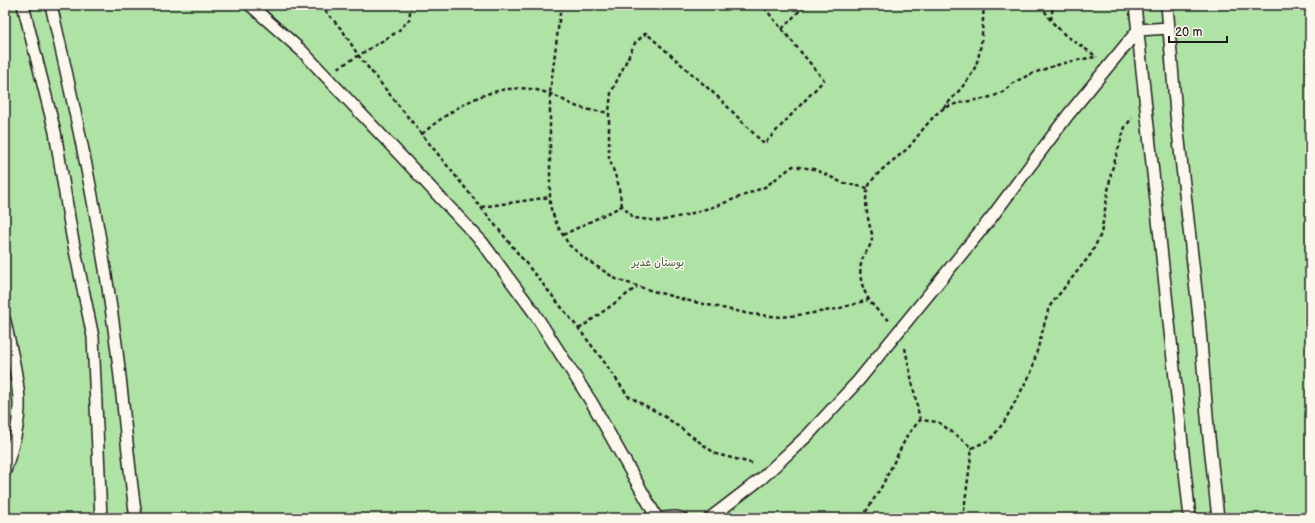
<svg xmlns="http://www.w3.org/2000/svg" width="1315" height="523" font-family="'Balsamiq Sans','Playpen Sans Arabic',sans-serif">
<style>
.green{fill:#afe3a6;stroke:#668061}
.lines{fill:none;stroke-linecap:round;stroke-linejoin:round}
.lane-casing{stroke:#1c1c1c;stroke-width:14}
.path{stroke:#1c1c1c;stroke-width:2.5;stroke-dasharray:4 3;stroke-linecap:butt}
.lane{stroke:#fbf7ec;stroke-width:11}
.labels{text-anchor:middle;stroke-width:3;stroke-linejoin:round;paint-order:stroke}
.park-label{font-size:11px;fill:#485845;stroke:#fbf7ec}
</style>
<rect width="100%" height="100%" fill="#f3e9d7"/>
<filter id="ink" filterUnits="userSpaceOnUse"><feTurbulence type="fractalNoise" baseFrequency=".025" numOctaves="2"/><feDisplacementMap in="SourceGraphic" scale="8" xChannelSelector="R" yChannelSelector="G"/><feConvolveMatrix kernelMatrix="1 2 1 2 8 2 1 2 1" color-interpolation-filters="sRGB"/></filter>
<g filter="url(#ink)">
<path class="green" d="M5,5H1310V518H5Z"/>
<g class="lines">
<defs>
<path id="lane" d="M23,5L55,132L72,236L93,337L101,518
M51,5C76,113 99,219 114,329C123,392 127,455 136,518
M250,5L302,51L482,242L533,311L592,403L657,518
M1135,5L1190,518
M1167,5L1176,114L1199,317L1208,428L1218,518
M5,321C10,347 18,374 19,401C20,425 12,448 5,471
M663,518L675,517L681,518
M710,518L762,478L780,461L808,435L858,381L991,218L1068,115L1138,30L1169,28"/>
</defs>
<use href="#lane" class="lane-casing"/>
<path class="path" d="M320,5L343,31L358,55L579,329L602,359L628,396L664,416L716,454L755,464
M561,5L550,93V206L557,225L569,245L587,260L616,279L646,289L685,300L750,314L781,317L807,314L837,309L868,300
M1041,5L1051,21L1065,35L1097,57
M1051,20L1053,5
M782,29L805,5
M338,68L397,32L409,20L411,5
M943,108C953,98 963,87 971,75C983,56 982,27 984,5
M422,134C457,104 503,76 550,94C560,97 569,104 578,107C588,110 599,112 609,112
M622,206L618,183L609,158V112L611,93L635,43L646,33L719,98L764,144L824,80L762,5
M481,207L550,197
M563,235L622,206L634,218L660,221L686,215L719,205L765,187L793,166L814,169L843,183L868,188
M889,320C871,308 857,286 861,264C862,255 871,248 872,239C873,236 871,230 870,227C867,215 864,200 868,188C874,172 897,159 909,147C917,138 932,115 943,109C961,99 983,102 1001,93C1007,90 1010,84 1015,82C1041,68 1068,61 1096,57
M579,329L637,287
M905,348L920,420
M862,518L882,486L908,434L920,420L938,422L955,434L972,448L991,439L1004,422L1031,373L1049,307L1091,254L1101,234L1111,173L1125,127L1132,118
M963,518L972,448"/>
<use href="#lane" class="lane"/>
</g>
</g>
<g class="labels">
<g class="park-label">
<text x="658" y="266">بوستان غدیر</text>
</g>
</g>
<rect width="1315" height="523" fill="none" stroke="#fbf7ec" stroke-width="20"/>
<rect x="10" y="10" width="1295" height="503" fill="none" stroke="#1c1c1c" stroke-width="1.5" filter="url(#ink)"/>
<path d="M1169 36v6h58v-6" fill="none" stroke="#1c1c1c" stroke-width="2"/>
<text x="1175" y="36" font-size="12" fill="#1c1c1c" stroke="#fbf7ec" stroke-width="3" paint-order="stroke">20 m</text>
</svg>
